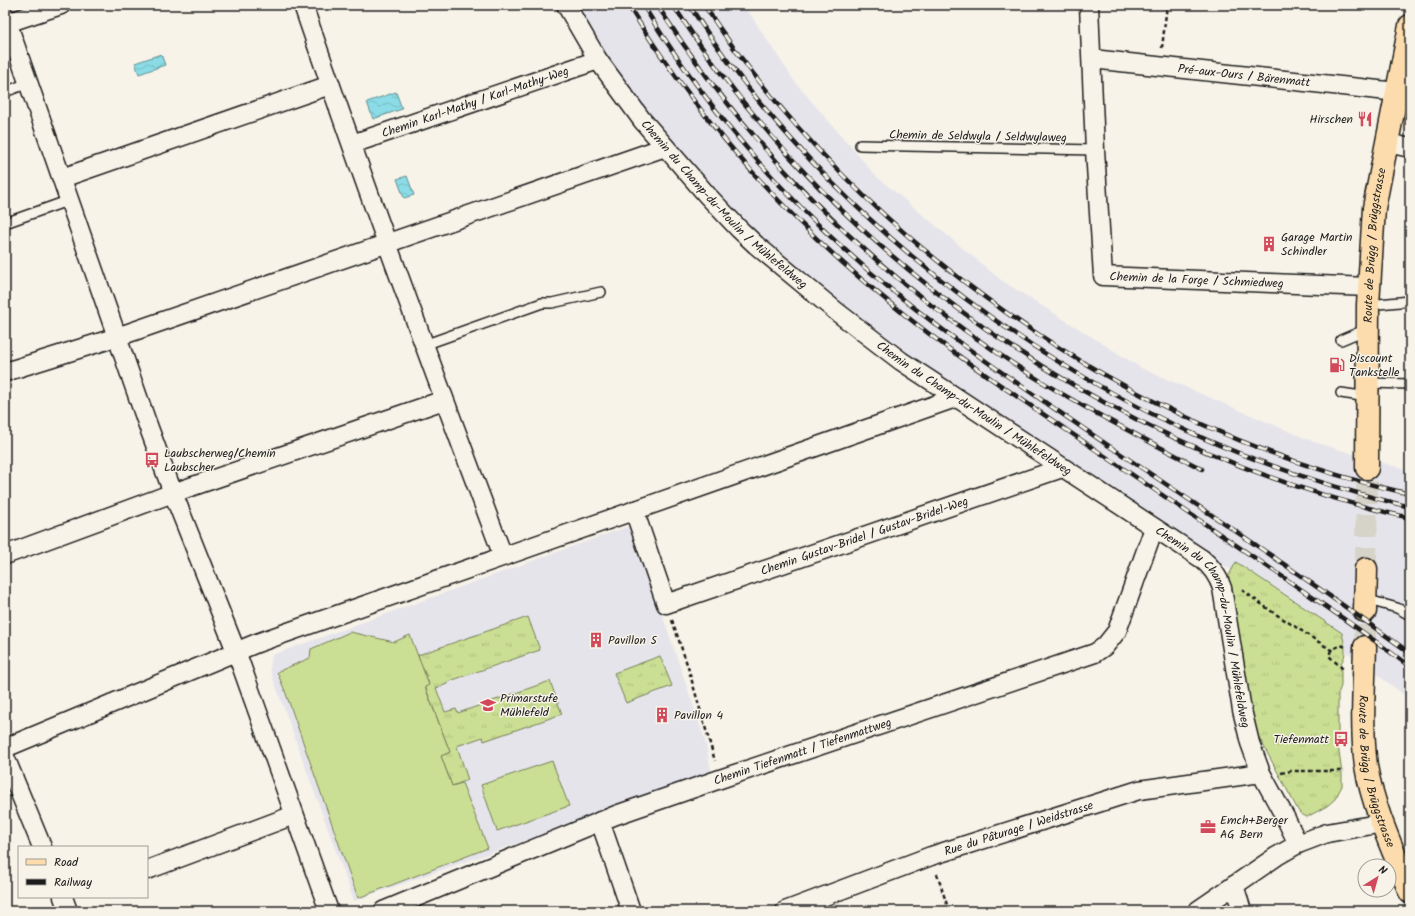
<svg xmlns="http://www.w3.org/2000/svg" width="1415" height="916" font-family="Kalam,sans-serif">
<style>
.built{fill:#e6e4eb}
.grass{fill:url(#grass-tufts);stroke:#747e58}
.pitch{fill:#cbdf94;stroke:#747e58}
.water{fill:url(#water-waves);stroke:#5f8f95}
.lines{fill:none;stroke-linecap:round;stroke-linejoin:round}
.primary-tunnel{stroke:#d6d3c9;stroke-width:22;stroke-dasharray:22 11;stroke-linecap:butt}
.service-casing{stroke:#1c1c1c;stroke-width:12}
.minor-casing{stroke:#1c1c1c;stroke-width:21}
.primary-casing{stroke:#1c1c1c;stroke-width:25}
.path{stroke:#1c1c1c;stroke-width:2.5;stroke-dasharray:4 3;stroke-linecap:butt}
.service{stroke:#f7f3e8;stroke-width:9}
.minor{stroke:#f7f3e8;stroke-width:18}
.primary{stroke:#fcdcac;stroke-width:22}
.rail-casing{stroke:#1c1c1c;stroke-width:4.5}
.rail{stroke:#f7f3e8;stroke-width:3;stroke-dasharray:9;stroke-linecap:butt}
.labels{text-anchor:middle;stroke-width:3;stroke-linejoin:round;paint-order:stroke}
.street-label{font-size:12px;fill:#1c1c1c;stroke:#f7f3e8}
.poi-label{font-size:12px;fill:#1c1c1c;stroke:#f7f3e8;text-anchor:start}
</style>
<defs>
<pattern id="grass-tufts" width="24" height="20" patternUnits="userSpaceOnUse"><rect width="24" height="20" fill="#cbdf94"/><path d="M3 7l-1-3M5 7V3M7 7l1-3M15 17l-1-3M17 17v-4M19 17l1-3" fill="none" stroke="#aebf7f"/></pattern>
<pattern id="water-waves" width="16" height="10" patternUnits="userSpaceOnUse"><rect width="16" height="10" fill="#8bdce6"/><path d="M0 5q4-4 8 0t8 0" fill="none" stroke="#77bcc5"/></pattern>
</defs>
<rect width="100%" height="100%" fill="#f7f3e8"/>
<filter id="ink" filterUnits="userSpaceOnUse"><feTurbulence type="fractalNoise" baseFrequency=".025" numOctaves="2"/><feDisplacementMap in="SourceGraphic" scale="8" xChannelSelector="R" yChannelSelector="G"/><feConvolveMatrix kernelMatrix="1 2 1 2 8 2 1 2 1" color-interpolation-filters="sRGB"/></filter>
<g filter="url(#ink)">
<path class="built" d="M574,5H744L795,82L876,176L1001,280L1143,369L1314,442L1410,471V699L1341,648L1218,561L908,356L843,308L751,230L662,132L604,56Z
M632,525L705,740L712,775L354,901L270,670L272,655Z"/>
<path class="grass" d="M1236,562L1342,633C1344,643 1348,655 1341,663V686L1338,694V745L1342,774V786L1335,799L1327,806L1307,817L1303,815L1299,812L1254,728L1227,579Z
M528,617L540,650L447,682V684L436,688L445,712L456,709L458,713L550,681L562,714L484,741L483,737L457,746L468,780L452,786L441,756L450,752L425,686L429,684L418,655Z
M660,656L672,686L626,703L614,673Z"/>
<path class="pitch" d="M350,632L394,642L410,635L429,685L425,687L450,752L441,756L452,786L462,783L488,848L358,898L285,691L277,672L310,658L311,649Z
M552,761L569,806L497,831L481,785Z"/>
<path class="water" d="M161,54L165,65L139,74L135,63Z
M396,92L402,109L373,119L367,102Z
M407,176L414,195L404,198L397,179Z"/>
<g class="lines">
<path class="primary-tunnel" d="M1366,569L1367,468
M1365,647V611"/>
<defs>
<path id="service" d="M5,92L28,83
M860,145L1095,150
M5,223L70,200
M1368,305L1410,301
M1341,340L1367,329
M424,345L542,303H552L601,292
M1368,383L1410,384
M1341,393L1368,397
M1365,599L1397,608L1410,615"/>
<g id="minor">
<path d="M303,5C366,190 434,373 503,556"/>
<path id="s1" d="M566,5L598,60L642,120L707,195L739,229L756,245L837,312L901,361L1202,559C1212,567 1218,576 1222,588L1242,710L1250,743L1261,773L1285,817L1298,844"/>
<path id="s2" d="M1089,5L1095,150L1103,276L1368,287"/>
<path d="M5,16L146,420L173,493L236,651L329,911"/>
<path d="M7,23L61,5"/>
<path id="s3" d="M1092,59L1397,92"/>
<path d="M1388,143L1410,148"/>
<path id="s4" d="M352,144L598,60"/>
<path d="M62,178L330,85"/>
<path d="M5,372L117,337L665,147"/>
<path id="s5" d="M634,510L666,604L1062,468"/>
<path d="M5,555L173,493L444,400"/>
<path d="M5,748L257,643L955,398"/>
<path d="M5,757L42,847"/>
<path d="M600,821L631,911"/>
<path d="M147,870L294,815"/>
<path d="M1234,885L1242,911"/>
<path d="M63,897L68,911"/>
<path id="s6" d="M383,911L616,815L720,779L1095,653L1105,646L1117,631L1154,528"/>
<path id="s7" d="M785,911L931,856L1139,790L1261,773"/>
<path d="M1197,911L1277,856L1298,844L1327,833L1383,823"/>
</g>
<g id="primary">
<path id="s8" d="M1367,468L1368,305L1374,208L1410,26"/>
<path d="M1365,611L1366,569"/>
<path id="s9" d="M1365,647C1364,685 1361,729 1366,766C1373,808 1394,852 1410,892"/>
</g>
</defs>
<use href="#service" class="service-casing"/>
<use href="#minor" class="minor-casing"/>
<use href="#primary" class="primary-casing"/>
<path class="path" d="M1162,48L1167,5
M1242,590L1271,611L1331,650L1341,645L1345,647
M672,620L687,664L715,761
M1331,650L1329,656L1343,669
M1281,773L1291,771H1344
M937,874L949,911"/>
<use href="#service" class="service"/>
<use href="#minor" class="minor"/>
<use href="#primary" class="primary"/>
<defs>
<path id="rail" d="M628,5C699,119 789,223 895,307C950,352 1009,391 1068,431C1140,480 1211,528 1283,577C1325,606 1369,635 1410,667
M643,5C709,113 795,212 893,291C963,348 1038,397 1112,448C1212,515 1312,582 1410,653
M657,5C748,146 860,261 999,354C1063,398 1133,433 1202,469
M673,5C841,264 1110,450 1410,518
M689,5C811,194 992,342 1196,435C1265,466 1337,489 1410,507
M704,5C861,244 1130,432 1410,494"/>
</defs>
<use href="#rail" class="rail-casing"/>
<use href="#rail" class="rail"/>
</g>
</g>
<defs>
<symbol id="restaurant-bare" viewBox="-9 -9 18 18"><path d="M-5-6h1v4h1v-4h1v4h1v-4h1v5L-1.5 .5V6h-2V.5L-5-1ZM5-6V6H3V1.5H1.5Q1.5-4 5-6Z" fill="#d1495b" stroke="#f7f3e8" stroke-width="2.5" paint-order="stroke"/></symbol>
<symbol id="building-bare" viewBox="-9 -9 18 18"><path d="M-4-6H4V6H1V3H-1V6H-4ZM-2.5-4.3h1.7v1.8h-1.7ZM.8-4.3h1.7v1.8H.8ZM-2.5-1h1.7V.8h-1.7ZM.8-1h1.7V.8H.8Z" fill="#d1495b" stroke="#f7f3e8" stroke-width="2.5" paint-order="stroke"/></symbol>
<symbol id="fuel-bare" viewBox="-9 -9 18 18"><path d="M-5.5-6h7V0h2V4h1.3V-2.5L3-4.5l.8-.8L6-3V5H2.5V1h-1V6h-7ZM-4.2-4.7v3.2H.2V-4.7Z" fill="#d1495b" stroke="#f7f3e8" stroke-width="2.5" paint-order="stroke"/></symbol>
<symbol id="bus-bare" viewBox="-9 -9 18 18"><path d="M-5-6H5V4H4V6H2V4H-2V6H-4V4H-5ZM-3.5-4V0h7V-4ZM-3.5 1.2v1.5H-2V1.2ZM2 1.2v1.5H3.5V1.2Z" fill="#d1495b" stroke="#f7f3e8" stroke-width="2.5" paint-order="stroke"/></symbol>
<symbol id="school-bare" viewBox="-9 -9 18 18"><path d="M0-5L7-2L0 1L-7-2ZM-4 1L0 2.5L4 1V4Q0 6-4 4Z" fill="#d1495b" stroke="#f7f3e8" stroke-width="2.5" paint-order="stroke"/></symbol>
<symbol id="office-bare" viewBox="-9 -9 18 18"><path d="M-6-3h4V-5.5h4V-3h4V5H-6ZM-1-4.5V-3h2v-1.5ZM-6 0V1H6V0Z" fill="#d1495b" stroke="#f7f3e8" stroke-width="2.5" paint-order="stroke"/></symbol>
</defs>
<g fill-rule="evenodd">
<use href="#restaurant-bare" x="1354" y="108" width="22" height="22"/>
<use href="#building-bare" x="1258" y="233" width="22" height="22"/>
<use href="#fuel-bare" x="1326" y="354" width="22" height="22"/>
<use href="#bus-bare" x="141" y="449" width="22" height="22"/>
<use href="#building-bare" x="585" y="629" width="22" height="22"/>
<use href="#school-bare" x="477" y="694" width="22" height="22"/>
<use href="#building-bare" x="651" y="704" width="22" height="22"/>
<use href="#bus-bare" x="1330" y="728" width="22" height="22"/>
<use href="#office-bare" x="1197" y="816" width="22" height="22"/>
</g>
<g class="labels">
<g class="street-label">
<text dy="4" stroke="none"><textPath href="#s3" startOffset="153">Pré-aux-Ours / Bärenmatt</textPath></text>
<text dy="4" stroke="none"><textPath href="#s4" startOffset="130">Chemin Karl-Mathy / Karl-Mathy-Weg</textPath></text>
<text transform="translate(978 136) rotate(1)" y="4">Chemin de Seldwyla / Seldwylaweg</text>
<text dy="4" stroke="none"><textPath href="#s1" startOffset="256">Chemin du Champ-du-Moulin / Mühlefeldweg</textPath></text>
<text dy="4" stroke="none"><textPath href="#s8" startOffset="223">Route de Brügg / Brüggstrasse</textPath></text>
<text dy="4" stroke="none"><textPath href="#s2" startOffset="365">Chemin de la Forge / Schmiedweg</textPath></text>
<text dy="4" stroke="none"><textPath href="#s1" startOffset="580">Chemin du Champ-du-Moulin / Mühlefeldweg</textPath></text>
<text dy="4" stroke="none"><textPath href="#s5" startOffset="309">Chemin Gustav-Bridel / Gustav-Bridel-Weg</textPath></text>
<text dy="4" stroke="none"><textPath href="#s1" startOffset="915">Chemin du Champ-du-Moulin / Mühlefeldweg</textPath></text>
<text dy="4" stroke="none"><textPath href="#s6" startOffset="449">Chemin Tiefenmatt / Tiefenmattweg</textPath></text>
<text dy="4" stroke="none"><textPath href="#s9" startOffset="126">Route de Brügg / Brüggstrasse</textPath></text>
<text dy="4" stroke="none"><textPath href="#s7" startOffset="248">Rue du Pâturage / Weidstrasse</textPath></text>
</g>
<g class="poi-label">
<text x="1353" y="123" text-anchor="end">Hirschen</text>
<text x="1281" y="241">Garage Martin<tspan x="1281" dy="14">Schindler</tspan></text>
<text x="1349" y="362">Discount<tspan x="1349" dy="14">Tankstelle</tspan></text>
<text x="164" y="457">Laubscherweg/Chemin<tspan x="164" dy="14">Laubscher</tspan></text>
<text x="608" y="644">Pavillon 5</text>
<text x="500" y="702">Primarstufe<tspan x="500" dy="14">Mühlefeld</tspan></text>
<text x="674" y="719">Pavillon 4</text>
<text x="1329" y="743" text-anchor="end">Tiefenmatt</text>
<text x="1220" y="824">Emch+Berger<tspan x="1220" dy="14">AG Bern</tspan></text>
</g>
</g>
<rect width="1415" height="916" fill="none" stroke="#f7f3e8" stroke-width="20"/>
<rect x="10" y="10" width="1395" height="896" fill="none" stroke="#1c1c1c" stroke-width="1.5" filter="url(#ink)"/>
<rect x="18" y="846" width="130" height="52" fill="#f7f3e8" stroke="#9f9d96"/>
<rect x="26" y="859" width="20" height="6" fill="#fcdcac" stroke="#9f9d96"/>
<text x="54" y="866" font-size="12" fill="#1c1c1c">Road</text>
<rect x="26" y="879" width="20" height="6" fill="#1c1c1c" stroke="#9f9d96"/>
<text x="54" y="886" font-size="12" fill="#1c1c1c">Railway</text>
<g transform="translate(1377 878) rotate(37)"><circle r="19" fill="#f7f3e8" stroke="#9f9d96"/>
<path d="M0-3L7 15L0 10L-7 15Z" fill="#d1495b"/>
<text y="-6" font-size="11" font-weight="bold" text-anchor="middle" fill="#1c1c1c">N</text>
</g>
</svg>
